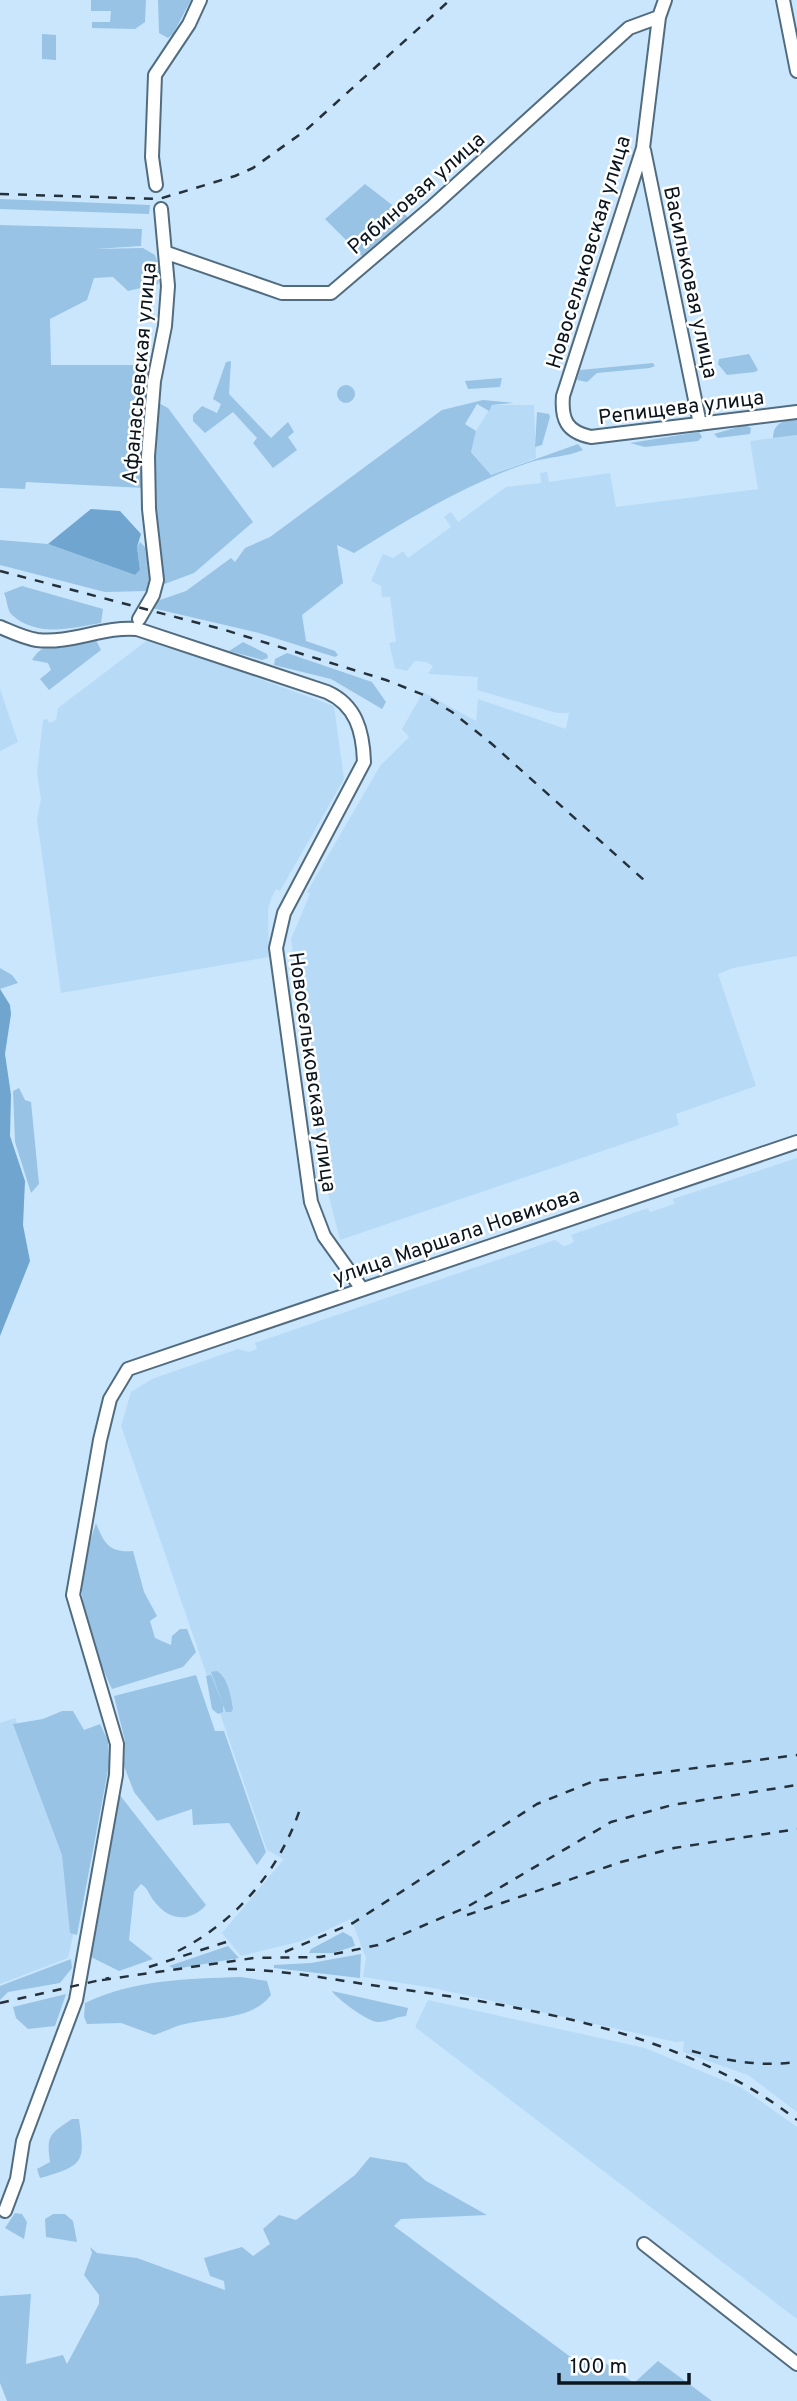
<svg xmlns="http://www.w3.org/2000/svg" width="797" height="2401" font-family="Overpass,sans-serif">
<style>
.built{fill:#b7daf6}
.green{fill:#98c3e5}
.water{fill:#6fa5ce}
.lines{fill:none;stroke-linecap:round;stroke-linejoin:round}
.minor-casing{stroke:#526c7f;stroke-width:16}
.minor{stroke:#fff;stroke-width:12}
.rail{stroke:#24303a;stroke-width:2.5;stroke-dasharray:9 9;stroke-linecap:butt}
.labels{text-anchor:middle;stroke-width:5;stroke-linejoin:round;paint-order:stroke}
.street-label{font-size:21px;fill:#0b151d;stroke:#fff}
</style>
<rect width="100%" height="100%" fill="#cae6fd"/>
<path class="built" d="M492,405H534L536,458L491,475L471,451L476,431Z
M797,435V956L733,968L718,974L756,1086L676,1114L679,1125L340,1240L328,1193H325L323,1175L316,1174L317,1137L291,939L310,894L307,892L380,766L409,737L402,729L423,692L476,721L478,699L566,729L569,713H557L477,690L478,677L428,674L433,666L426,662L415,661L407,671L395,668L389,643L396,642L390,597H382L381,586L371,581L383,554L393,558L403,551L408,558L451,527L444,517L451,512L458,522L506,487L541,483L540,473L547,472L549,482L610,473L616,507L758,489L750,441Z
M149,639L334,706L344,779L280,891L276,889L271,899L268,909L269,957L61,993L37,819L41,799L37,772L43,720L48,719L49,723L56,720L58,708Z
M0,689L18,742L0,751Z
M797,1158V2112L748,2075L683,2052L684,2041L676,2042L433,1988L363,1977L366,1958L351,1919L302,1941L241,1956L222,1933L284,1859L267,1850L121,1426L131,1392L152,1379L238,1349L249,1352L257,1349L255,1343L555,1240L564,1246L568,1245L574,1242L571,1235L648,1208L650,1212L674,1204L673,1199Z
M15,1718L66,1856L73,1936L68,1958L0,1984V1723Z
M428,2000L645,2048L742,2088L797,2127V2319L415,2027Z"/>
<path class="green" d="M91,0H146L145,22L135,29L92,28V22H110L111,11H91Z
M158,0H191L173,34L168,38L159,33Z
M42,34L56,35V60L42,59Z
M365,184L409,218L363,257L325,219Z
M0,199L150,205L149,214L0,209Z
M0,225L142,229L141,246L95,249L143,248L155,255L160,270L158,284L128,291L113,277L94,278L87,300L50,319L51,365H147L143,448L137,458L144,464V488L26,482L25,489L0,488Z
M749,354L758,370L755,372L727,375L718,364L719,359Z
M231,361L229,394L271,438L288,422L294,432L288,437L297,450L273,468L253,443L257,438L233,412L205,433L193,421V415L202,406L217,413L221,404L213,399L226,362Z
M653,363L655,366L650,368L597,373L587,382L577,380L580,370Z
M502,378L500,387L468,389L465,381Z
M337 394a9 9 0 1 1 18 0a9 9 0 1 1-18 0Z
M483,400L514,403L492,405L489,411L477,404L465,424L476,431L471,452L491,475L578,444L583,450C566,457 548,457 531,462C468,483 410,518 354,553L337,545L343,583L302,615L306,641L335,651L338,655L335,657L259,633L152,608L157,601L186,591L231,558L235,562L245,548L270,537L442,410Z
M157,402L168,408L253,522L194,573L162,585L153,461Z
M537,412L549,414L550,417L542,445L535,447Z
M797,419V435L773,438C774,422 783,421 797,419Z
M745,425L751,428L750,434L718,438L714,434Z
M699,432L702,437L698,441L645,447L630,443Z
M0,540L48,544L135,575L140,570L137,547L140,542L146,548L149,578L147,591L105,592L0,565Z
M22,586L103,609L101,623C71,628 36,638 11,614C7,609 7,599 4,593Z
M95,638L101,650L49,690L40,679L51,670L48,663L32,660C45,638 72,641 95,638Z
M243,642L267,654L268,658L262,660L229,651Z
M287,653L372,682L386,702L382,709L331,679L274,665L275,659Z
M0,968L12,975L18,983L0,989Z
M19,1088L25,1100L31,1102L39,1184L31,1193L15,1142L13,1091Z
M96,1523C104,1544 110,1553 133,1551L144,1592L157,1616L150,1621L155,1638L171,1645L172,1636L180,1629H187L196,1652L183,1667L112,1689C98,1658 80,1617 82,1582C83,1562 90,1542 96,1523Z
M217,1671C228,1678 231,1696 233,1709L231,1712H226L223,1705V1712L218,1714L212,1709L206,1676L211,1675L223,1704L211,1672Z
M196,1675L215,1731H224L266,1852L257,1865L229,1823L193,1825L192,1809L157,1821L134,1792L124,1766L125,1741L114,1696Z
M62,1711H73L84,1730L100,1724L108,1741L109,1765L77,1935L70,1933L62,1855L13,1724L43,1719Z
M119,1794L206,1905C190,1923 169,1921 154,1901C149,1895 148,1888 141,1884L134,1892L129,1940L153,1959L119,1971L91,1957L111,1826Z
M343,1932L352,1937L355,1946L333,1953H309L311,1949Z
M228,1946L239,1958L175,1969L169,1966Z
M361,1954L360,1978L274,1968V1965L311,1963Z
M71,1959L72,1968L60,1983L8,1992L0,2000V1986Z
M241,1977L267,1981L271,1995C253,2020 213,2017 185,2024C175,2026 164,2032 154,2035L121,2023L87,2024L84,2017L85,2003C136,1979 187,1979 241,1977Z
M332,1991L408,2008L406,2016C396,2017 387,2022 378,2022C368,2022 337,1999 332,1991Z
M66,1994L55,2026L28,2029L16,2018L13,2007Z
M72,2119H79C85,2162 85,2165 40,2178L37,2169L50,2162C46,2135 50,2134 72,2119Z
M370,2157L406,2163L426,2181L487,2215L401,2219L394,2226L580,2364L595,2356L634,2383L658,2361L712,2401H7L0,2383V2296L31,2294L26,2364L63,2355L67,2364L99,2304V2295L84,2275L92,2253L90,2247L97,2253L137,2258L225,2290L224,2281L210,2276L204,2258L242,2247L253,2256L270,2244L263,2229L279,2215L296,2220L355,2175Z
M15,2213L22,2214L27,2222L24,2239L5,2228Z
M53,2214H65L73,2221L77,2242L46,2237L45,2219Z"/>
<path class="water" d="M91,509L120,511L141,534L137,547L140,570L135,575L48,544Z
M0,989L10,1005L11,1014L5,1054L11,1095L10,1136L25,1181L23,1225L30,1261L0,1336Z"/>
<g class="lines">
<defs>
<path id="minor" d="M665,0L659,17L643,148L563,396C561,420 567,432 591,437L797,412
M783,0L797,71
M644,150L700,424
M156,185L152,157L155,75L189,24L200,0
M167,253L282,293H331L433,206L629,28L659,17
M139,619L153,595L157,580L149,509L148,456L154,381L165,326L168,286L161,209
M0,627C12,632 24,638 37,640C71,644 104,626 137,629L327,692C356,705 363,731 364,762L284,913L276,948L311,1202L324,1236L362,1289
M5,2211L17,2179L23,2141L76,2000L116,1775L117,1744L73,1595L100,1440L110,1399L128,1369L797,1142
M644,2244L797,2364"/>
</defs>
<use href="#minor" class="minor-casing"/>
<use href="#minor" class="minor"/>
<path class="rail" d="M0,194L159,199L235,176L253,168L306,130L450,0
M0,571L225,630L386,680L424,695L452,712L492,744L645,881
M467,1915L621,1862L674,1848L797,1829
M178,1951C237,1921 279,1871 300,1809
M285,1952L353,1923L537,1804L594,1781L797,1755
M149,1967L229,1941
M228,1969C276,1969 324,1978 371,1985C516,2005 679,2028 797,2120
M102,1980L254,1958L320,1957L378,1945L467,1907L611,1822L672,1805L797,1785
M0,2003L109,1978
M692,2051C728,2061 760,2067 797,2062"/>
</g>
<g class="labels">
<g class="street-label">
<text transform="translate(416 193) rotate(-41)" y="7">Рябиновая улица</text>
<text transform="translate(588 252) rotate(-73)" y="7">Новосельковская улица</text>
<text transform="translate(691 282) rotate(78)" y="7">Васильковая улица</text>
<text transform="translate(139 373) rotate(-85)" y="7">Афанасьевская улица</text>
<text transform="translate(681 407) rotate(-7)" y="7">Репищева улица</text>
<text transform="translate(313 1072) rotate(82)" y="7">Новосельковская улица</text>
<text transform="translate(456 1236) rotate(-19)" y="7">улица Маршала Новикова</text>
</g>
</g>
<path d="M559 2373v10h130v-10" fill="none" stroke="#0b151d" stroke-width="3.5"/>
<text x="570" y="2373" font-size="21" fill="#0b151d" stroke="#ffffff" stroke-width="5" paint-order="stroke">100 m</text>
</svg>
